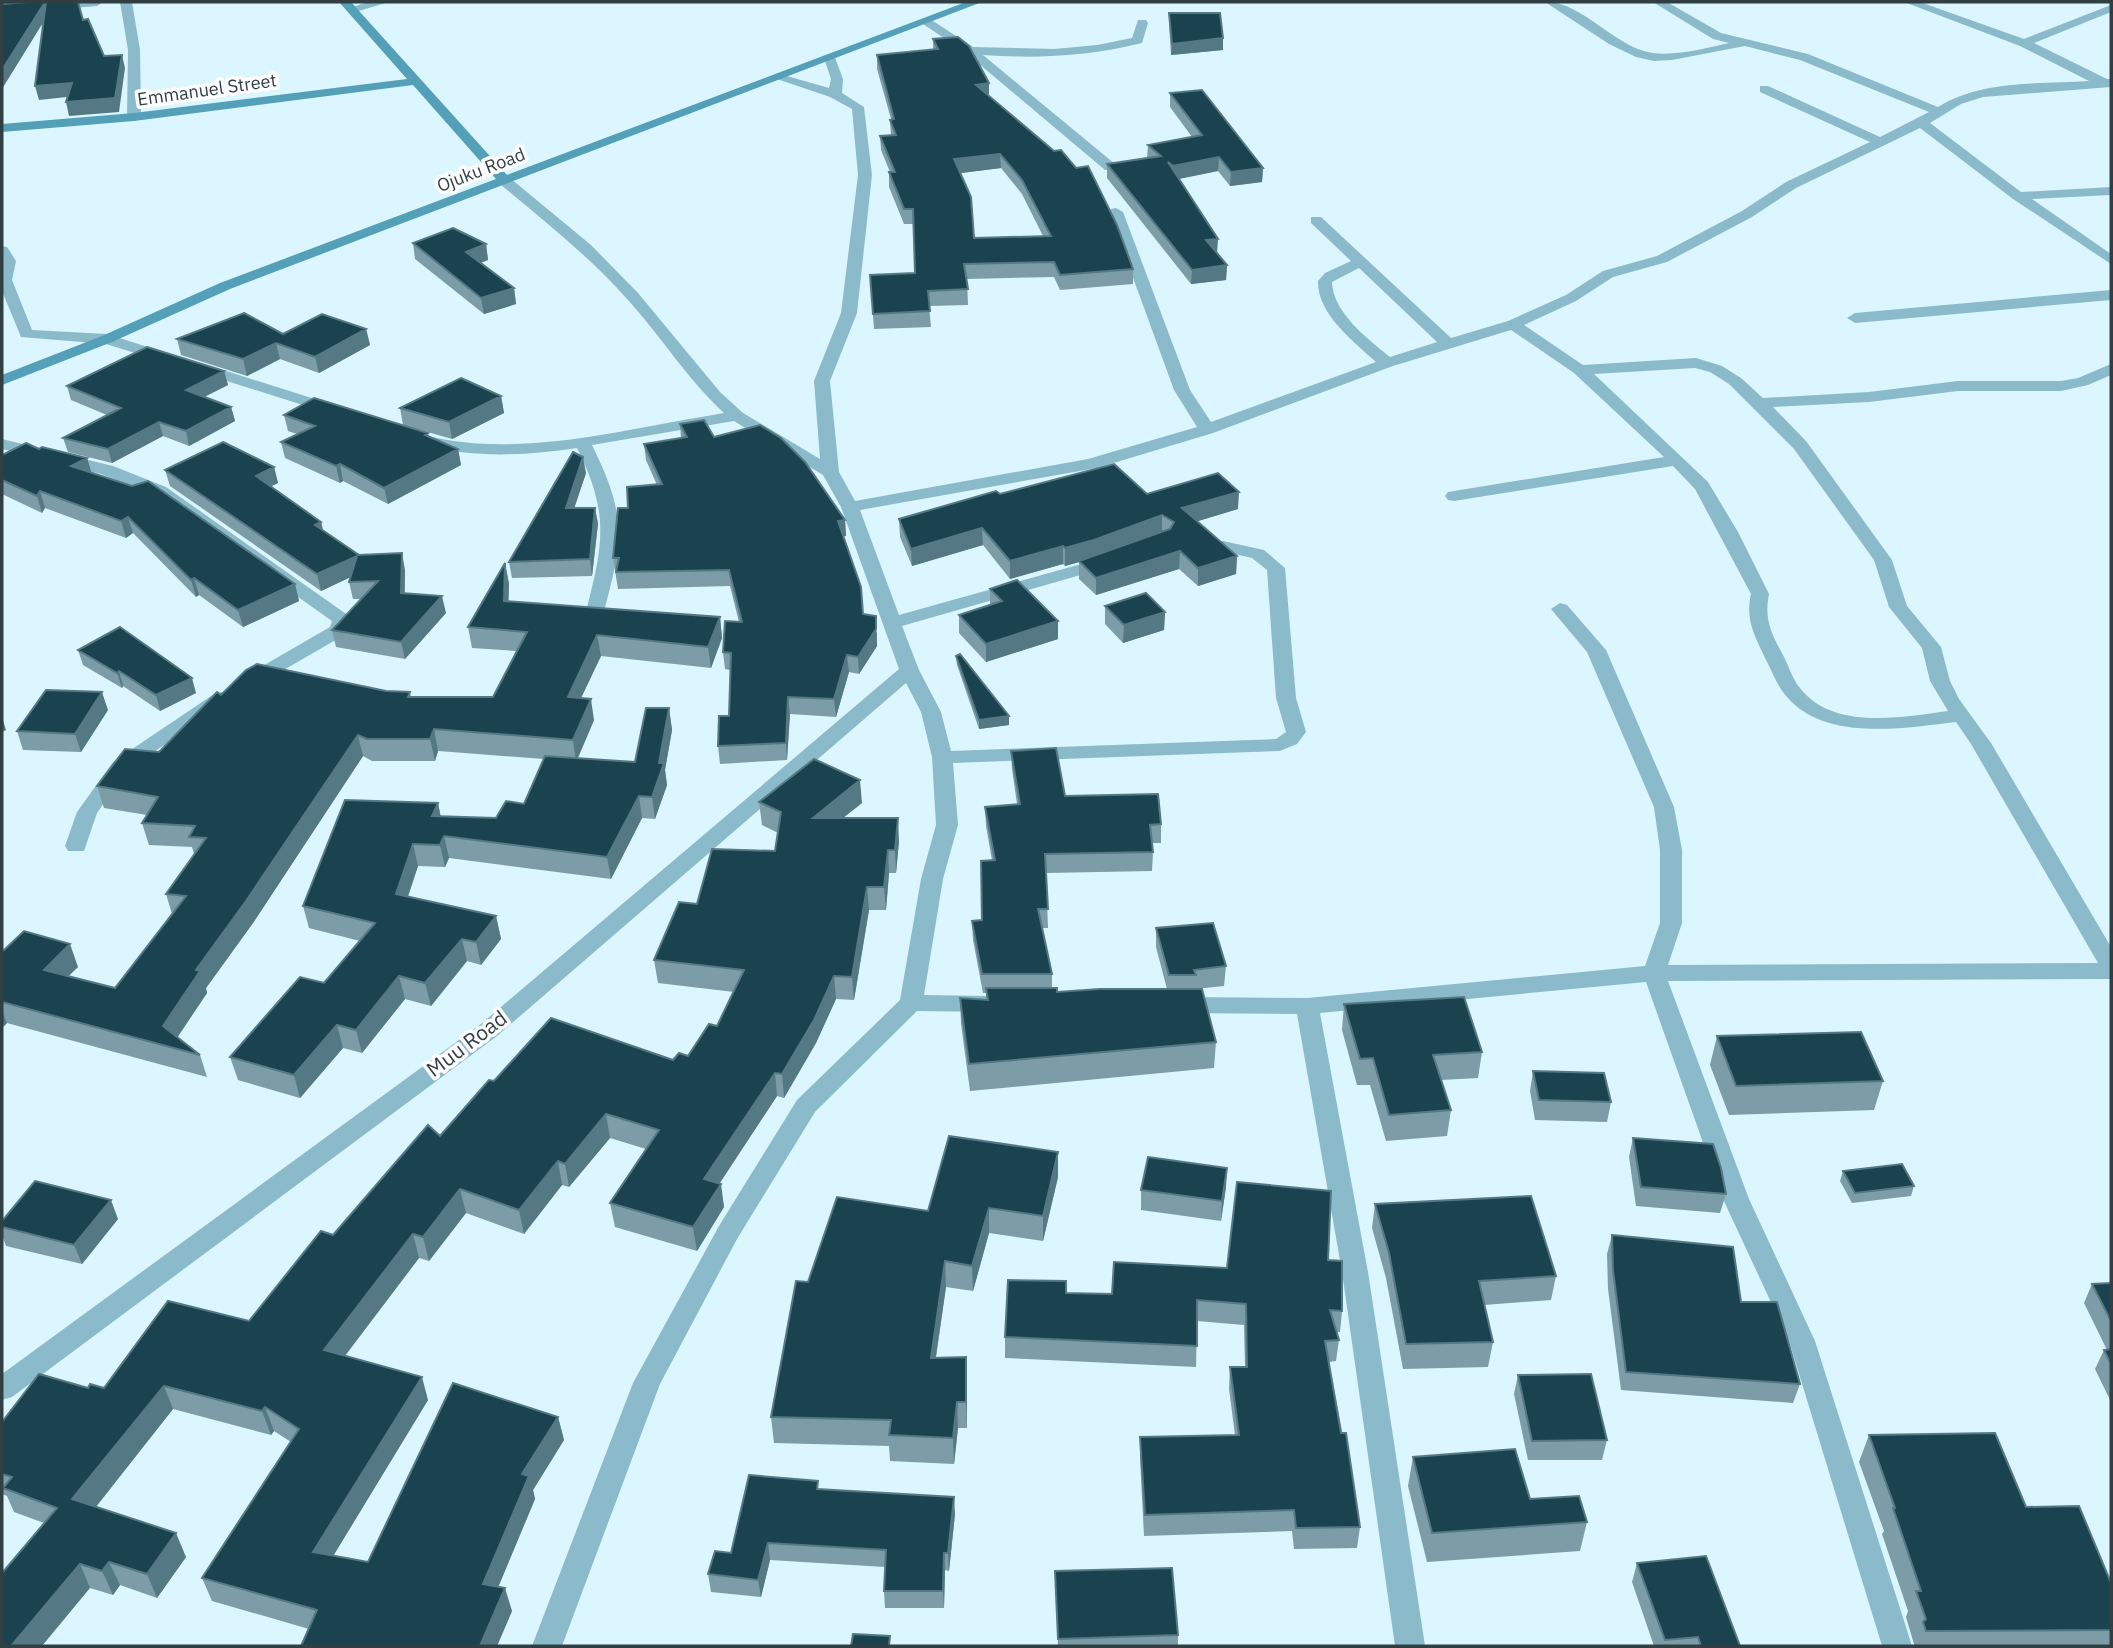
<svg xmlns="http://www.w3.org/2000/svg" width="2113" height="1648" font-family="'IBM Plex Sans',sans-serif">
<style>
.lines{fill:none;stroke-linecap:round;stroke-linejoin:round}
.street{fill:#8bbbcb;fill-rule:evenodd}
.secondary{fill:#53a0b8;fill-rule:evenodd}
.wall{fill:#7c9ca7;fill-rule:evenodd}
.shaded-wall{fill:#557984}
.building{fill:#1b434f;stroke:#557984;stroke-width:2;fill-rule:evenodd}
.labels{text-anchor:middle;stroke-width:7;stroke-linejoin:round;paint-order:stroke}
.far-street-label{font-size:18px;fill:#313e42;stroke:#fefefe}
.street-label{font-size:21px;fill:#313e42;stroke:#fefefe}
</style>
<rect width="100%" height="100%" fill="#dcf6ff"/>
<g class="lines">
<path class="street" d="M62,2H103L97,6L2,14V7Z
M120,2H132L140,50L141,117L134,121L127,117L128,50Z
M368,2H389L352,13L346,9Z
M1545,2C1581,0 1613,47 1653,53C1677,56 1706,48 1729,43L1713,39L1653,2H1667L1721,33L1808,54L1938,107C1981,80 2040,84 2089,81L2020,46L1904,2H1920L2024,39L2111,5V12L2034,43L2107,79H2111V87L1983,97L1961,104L1930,123L2021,192L2111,187V195L2032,199L2111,254V264L2013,199L1920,128L1796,188L1752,217L1667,262L1613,277L1576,301L1524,325L1583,365L1696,358L1722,366L1741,378L1763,398L1869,392L1958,381H2061L2078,378L2111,364V375L2088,385L2061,391H1958L1869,402L1773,407L1806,441L1892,560L1907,606L1941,647L1950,681L1959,699L1991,743L2111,947V979L1668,981L1749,1199L1815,1341L1912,1646H1882L1789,1341L1723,1199L1646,982L1320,1013L1368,1272L1425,1646H1395L1342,1272L1297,1014L1177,1013L1169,1011L1165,1005L1169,999L1177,997L1307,998L1645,966L1660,923V850L1654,807L1587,652L1551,609L1560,603L1567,605L1606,650L1674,807L1682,850V923L1668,965L2098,963L1971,744L1956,722C1905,728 1825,742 1787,697C1777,686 1773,673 1766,660C1755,636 1745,621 1751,594L1695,489L1673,466L1454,501L1448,500L1445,496L1448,492L1454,491L1664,457L1574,373L1511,330L1393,366L1213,433L1097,468L860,510L899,615L1106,557L1115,562L1112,566L902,626L919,670L941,712L951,751L1276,739L1286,732L1276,698L1267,570L1252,558L1217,550L1214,546L1217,542L1223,541L1264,550L1285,568L1296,698L1306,732L1297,744L1280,751L953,763L958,825L943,879L924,995L987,996L995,998L999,1004L995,1010L987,1012L917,1011L815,1112L737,1239L660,1384L562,1646H532L633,1383L719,1226L797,1100L900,1000L921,879L936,825L932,757L921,712L906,683L497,1036L12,1397L2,1400V1374L481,1024L899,669L841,507L823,475L734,421L592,445C626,514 624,538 604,611L595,617L586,611C604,543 609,512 577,448C523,456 475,458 422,445L420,441L422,437L428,436C522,459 629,428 724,413C687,379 661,336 627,299C589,256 544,221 500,184V178H510L591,245L638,293L720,392L743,413L820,459L814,381L841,313L858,175L852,109L830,97L774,78L780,74L829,88L831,79L824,58L830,54L834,55L843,79L842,93L864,107L872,175L857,313L830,381L839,472L855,501L1088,459L1197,427L1174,390L1109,212L1111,209L1116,208L1123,212L1190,390L1211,422L1376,362C1354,342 1317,314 1318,281L1325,273L1351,261L1311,223V217H1321L1451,338L1508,321L1566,295L1603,271L1657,256L1742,211L1786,182L1870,142L1760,92V86H1768L1880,137L1929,112L1800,60L1745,46L1672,60L1654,61L1636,57L1609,44ZM1359,268L1437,342L1390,357C1368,339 1333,313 1332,282ZM1695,368L1710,372L1729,384L1794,449L1874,560L1889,607L1922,648L1930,681L1948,711C1903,717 1833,731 1800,688C1792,679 1789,666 1783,655C1771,633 1764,619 1769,594L1738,532L1708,482L1594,374Z
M927,17L973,47L1054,49L1097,45L1132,38L1138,20H1146L1148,23L1142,43C1090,56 1037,59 983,55L1115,164V170H1105L966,53L923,24L921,21Z
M2,246L7,247L16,261L12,280L32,330L107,334L173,355L175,358L167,363L106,344L21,337L2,291Z
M2111,290V300L1855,323L1847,318L1855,313Z
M198,362L340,407L342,410L340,413H328L192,370L190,367L192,364Z
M2,439L113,466L166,487L349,616L351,620L346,634L256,686H242L239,682L242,678L330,627L332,621L154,495L101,474L2,449Z
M221,692L228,694L231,698L228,702L127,770L97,813L84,851H68L65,846L77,812L113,762L214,694Z"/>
<path class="secondary" d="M339,2H351L507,175L966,2H982L230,289L112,342L2,385V375L102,336L220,283L496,179L413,85L134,121L2,132V124L134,113L407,79Z"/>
</g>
<path class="wall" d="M1169,13L1223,50L1171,55L1169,24Z
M933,39L989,96L1133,269V284L1060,290L1054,277L967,279L968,305L929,306L931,327L874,329L870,275L915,273L914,224H904L889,187V172H890L881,150L880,136L891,135L890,120L891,119L877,69V55L933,50ZM1001,168L1022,194L1043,236L974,238L960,173Z
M1170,93L1263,168L1262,182L1230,186L1218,171L1179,179L1217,253L1227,265L1226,280L1191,284L1107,178V164L1147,158L1148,145L1192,137L1170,107Z
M413,243L486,244L488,260L481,263L514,288L516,304L484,314L415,259Z
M366,329L370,345L319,373L280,359L247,376L181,355L177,339Z
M224,371L228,385L204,397L231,407L235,421L189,446L163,436L112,463L68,452L63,438L107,415L71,400L67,386Z
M501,396L504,413L452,439L403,425L400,408Z
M284,415L428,433L429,436L458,449L461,465L388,504L343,481L340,483L285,458L281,442L297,434L288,431Z
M680,424L714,437L845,520L846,536H843L863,614L877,633V646L859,674L849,672L836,717L790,714L787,760L720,764L718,746L729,716L730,670L725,669L723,652L739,622L730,586L618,589L613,558L657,485L646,460L644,444L681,438Z
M39,449L87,458L91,473L295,584L299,601L243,627L199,595L196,597L133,533L126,538L45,508L42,513L2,494V455Z
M274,467L278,483L271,486L321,522L323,530L359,555L405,570V593L446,613L405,659L336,647L332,630L361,599H353L349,582L351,577L321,591L170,486L165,470Z
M586,473L574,508H595L598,524L592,576L512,578L509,562Z
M1000,494H1147L1238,509L1197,521L1237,556L1236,574L1198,586L1179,569L1096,595L1079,579V562L1065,566L1063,564L1010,579L983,545L912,566L900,537L899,519Z
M505,563L509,584L508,602L720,617L722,638L711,668L601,656L581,698L594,720L578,758L635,762L669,708L672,730L665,770L667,785L655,819L642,818L611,879L449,858L445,867L418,866L408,897L496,916L501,939L481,965L467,961L431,1006L405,999L362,1053L343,1048L300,1098L238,1080L230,1057L324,983L360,941L309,928L303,906L438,803L441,817L496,818L524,804L544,759L438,751L435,761H372L363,756L253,923L206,988L207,993L177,1038L200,1055L207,1077L7,1023L2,1028V952L78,967L68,976L115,988L172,914L166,894L194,854L192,847L149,845L142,823L147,815L104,808L97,786L159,752L221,695L386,691L410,692L411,697H493L516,651L472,648L468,627Z
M990,589L1058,639L986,662L959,633V615L990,605Z
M1105,606L1165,612L1164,630L1123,643L1105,624Z
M78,650L196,693L160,711L123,686L122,688L83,665Z
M956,656L1009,725L979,729L957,665Z
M108,710L81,752L23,750L17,731Z
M1011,751L1065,796L1161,824V843H1152L1153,852L1152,871L1046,873L1048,928H1042L1052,974V988L1057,992L1167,989L1156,947V928L1226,966L1224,986L1195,989L1216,1042L1214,1068L970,1091L961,1024L960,998L986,999V993H983L973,940L972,921L982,920L992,860L986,826L985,807L1017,804L1012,769Z
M759,802L862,803L843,818L899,841L896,873H889L886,910H869L854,1000L836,999L816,1043L784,1098L777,1096L720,1183L724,1207L697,1251L615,1227L610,1203L646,1149L610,1138L569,1187L562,1185L524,1234L466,1213L429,1261L419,1258L345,1356L428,1400L333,1556L368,1562L558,1417L564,1440L533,1490L535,1499L498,1586L512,1611L497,1646H301L309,1629L212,1601L202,1578L291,1442L274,1431L271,1435L173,1409L96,1507L186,1557L157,1598L120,1585L113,1595L90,1588L3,1572L44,1523L14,1512L7,1496L2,1494V1422L88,1388H104L249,1321L333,1235L440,1136L494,1081L673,1060L688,1056L717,1026L734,992L658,983L654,960L697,904L775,851L778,833L762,825Z
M1344,1004L1482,1052L1478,1078L1441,1080L1451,1110L1447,1136L1386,1141L1370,1085H1357L1342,1030Z
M1717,1036L1883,1081L1874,1110L1729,1115L1710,1065Z
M1533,1071L1611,1102L1607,1122L1535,1120L1530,1091Z
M1633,1138L1726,1194L1720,1213L1636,1206L1629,1157Z
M1843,1171L1914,1186L1911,1196L1852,1203L1840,1181Z
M1058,1177L1043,1241L989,1233L973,1291L946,1287L936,1357L967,1383V1428H958L954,1464L890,1461L889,1446L774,1443L771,1417L808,1282L928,1211Z
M1226,1187L1221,1221L1141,1210V1190Z
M1375,1204L1556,1276L1551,1300L1484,1305L1493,1342L1488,1367L1403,1369L1386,1278L1372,1228Z
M118,1219L82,1264L6,1246L2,1235V1221Z
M1612,1235L1800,1384L1793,1403L1621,1390L1608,1289L1607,1254Z
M1328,1260L1342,1311L1340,1332H1336L1339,1340L1336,1361L1329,1362L1360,1527L1357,1548L1294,1549L1292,1531L1144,1536L1140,1458V1437L1235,1435L1229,1389L1230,1367H1245L1244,1325L1197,1321L1196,1367L1005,1358V1337L1066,1293L1112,1294L1227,1268Z
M2111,1283V1402L2095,1369L2104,1350H2107L2084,1303L2092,1284Z
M1518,1375L1607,1440L1602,1460H1528L1514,1394Z
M1869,1435L2026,1507L2111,1583V1646H1913L1914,1644L1906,1617L1908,1611L1882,1534L1884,1531L1859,1462Z
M1413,1457L1530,1499L1587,1522L1580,1551L1427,1562L1408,1486Z
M819,1489L955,1514L949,1571L945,1570L944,1608H885L884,1591L885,1567L770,1560L761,1597L711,1592L708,1574L731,1553Z
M1637,1563L1740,1646H1654L1632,1582Z
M1055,1571L1178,1635V1646H1058Z"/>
<path class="shaded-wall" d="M2,2H47L49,13L2,89Z
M1223,38V50L1171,55L1172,44Z
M122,55L125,68L119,112L69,116L66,102Z
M72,83L76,96L39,100L35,86Z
M989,83V96L976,85Z
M1000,154L1001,168L954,174V159Z
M1219,157L1218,171L1173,180V166Z
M1263,168L1262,182L1230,186L1231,172Z
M1218,239L1217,253L1206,240Z
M486,244L488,260L469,267L466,252Z
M1227,265L1226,280L1191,284L1192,270Z
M514,288L516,304L484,314L481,298Z
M366,329L370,345L319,373L315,357Z
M276,343L280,359L247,376L243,359Z
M224,371L228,385L190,404L186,390Z
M501,396L504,413L452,439L449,422Z
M231,407L235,421L189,446L186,431Z
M159,422L163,436L112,463L108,449Z
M458,449L461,465L388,504L384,488Z
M583,457L586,473L569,524L566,508Z
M87,458L92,474L71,466Z
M340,464L343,481L340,483L336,466Z
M274,467L278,483L260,492L256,476Z
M40,491L45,508L42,513L37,496Z
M1239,492L1238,509L1182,526V508Z
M595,508L598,524L592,576L590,559Z
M1162,515V532L1094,558L1065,566V548Z
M128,517L133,533L126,538L121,521Z
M845,520L846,536L839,537L838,521Z
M321,522L325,539L315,525Z
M982,528L983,545L912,566L911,549Z
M1063,546V564L1010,579V561Z
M1180,551L1179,569L1096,595V578Z
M402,553L405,570L404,610L401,593Z
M357,556L361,572L321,591L317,574Z
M1237,556L1236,574L1198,586V568Z
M505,563L509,584L508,622L504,601Z
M194,578L199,595L196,597L191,580Z
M295,584L299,601L243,627L238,610Z
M442,596L446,613L405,659L401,642Z
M1165,612L1164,630L1123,643L1124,625Z
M876,616L877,646L859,674L858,657Z
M720,617L722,638L711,668L708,647Z
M1058,621V639L986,662V644Z
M597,635L601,656L571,719L568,697Z
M847,655L849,672L836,717L834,699Z
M119,671L123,686L122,688L117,673Z
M192,678L196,693L160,711L156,695Z
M102,692L108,710L81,752L75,734Z
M788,697L790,714L787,760L786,743Z
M591,699L594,720L576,762L573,740Z
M669,708L672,730L665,770L667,785L655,819L652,797L659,763Z
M1009,716V725L979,729V720Z
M2,717L6,730L2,732Z
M434,729L438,751L435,761L430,739Z
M358,735L363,756L253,923L206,988L207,993L170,1048L163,1026L196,970Z
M860,780L862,803L815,840L813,818Z
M639,796L642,818L611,879L607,857Z
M438,803L442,825L432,816Z
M898,818L899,841L896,873L895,850Z
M444,836L449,858L445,867L440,845Z
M413,844L418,866L401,916L396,894Z
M888,850L889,873L886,910L884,887Z
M867,887L869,910L854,1000L852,977Z
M496,916L501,939L481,965L476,942Z
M462,939L467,961L431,1006L425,983Z
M70,944L78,967L52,992L44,970Z
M399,976L405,999L362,1053L356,1030Z
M834,976L836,999L816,1043L784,1098L782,1074Z
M2,1011L7,1023L2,1028Z
M337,1025L343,1048L300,1098L294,1075Z
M775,1073L777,1096L707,1202L704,1179Z
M606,1114L610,1138L569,1187L565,1164Z
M1058,1152V1177L1043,1241V1216Z
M558,1161L562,1185L524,1234L519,1210Z
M1227,1168L1226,1187L1221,1221L1222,1201Z
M721,1184L724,1207L697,1251L693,1227Z
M460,1189L466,1213L429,1261L423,1237Z
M111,1200L118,1219L82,1264L74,1245Z
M989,1208V1233L973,1291L972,1266Z
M413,1234L419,1258L331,1374L324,1350Z
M945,1261L946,1287L932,1383L931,1358Z
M966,1357L967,1383V1428L966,1402Z
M422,1377L428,1400L321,1576L313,1552Z
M164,1386L173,1409L83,1523L72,1499Z
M957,1402L958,1428L954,1464L953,1438Z
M265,1407L274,1431L271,1435L262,1411Z
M558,1417L564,1440L533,1490L535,1499L490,1607L483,1584L522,1474Z
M954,1497L955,1514L949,1571L948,1553Z
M176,1533L186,1557L157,1598L147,1574Z
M768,1543L770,1560L761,1597L758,1580Z
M944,1553L945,1570L944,1608L943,1591Z
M109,1562L120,1585L113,1595L102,1571Z
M80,1564L90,1588L42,1646H13L12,1645Z
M505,1588L512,1611L497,1646H480Z"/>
<path class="building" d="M28,2H45L2,70V4Z
M46,2H78L83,20L88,19L104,56L122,55L115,98L66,102L72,83L35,86Z
M1169,13H1220L1223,38L1172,44Z
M958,37L969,46L989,83L976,85L1054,151L1061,150L1076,168L1088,166L1117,225L1133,269L1060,275L1054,262L964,264L968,289L928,291L930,311L873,314L870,275L915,273L913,209H904L889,172H895L880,136L896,135L890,120L894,119L877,55L938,49L933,39ZM1000,154L1022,180L1051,236L974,238L971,197L954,159Z
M1202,90L1263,168L1231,172L1219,157L1173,166L1168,162L1218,239L1206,240L1227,265L1192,270L1107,164L1161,156L1148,145L1202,135L1170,93Z
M453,228L486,244L466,252L514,288L481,298L413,243Z
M244,313L283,334L322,314L366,329L315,357L276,343L243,359L177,339Z
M147,347L224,371L186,390L231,407L186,431L159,422L108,449L63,438L121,408L67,386Z
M461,378L501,396L449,422L400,408Z
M314,398L428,433L425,435L458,449L384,488L340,464L336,466L281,442L315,426L284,415Z
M704,420L714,437L760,425L781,438L805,462L845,520L838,521L861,587L863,614L876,616V629L858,657L847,655L834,699L788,697L786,743L718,746L719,716H729L731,653L723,652L725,621L742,622L729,570L616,572L619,558H613L618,508H628L627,487L662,484L644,444L687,437L680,424Z
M223,442L274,467L256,476L321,522L315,525L359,555L402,553L401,593L442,596L401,642L332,630L378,581L349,582L357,556L317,574L165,470Z
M26,443L39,449L42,447L87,458L71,466L132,486L148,481L295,584L238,610L194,578L191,580L128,517L121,521L40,491L37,496L2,480V455Z
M573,452L583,457L566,508H595L590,559L509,562Z
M1114,464L1147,494L1218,473L1239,492L1182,508L1237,556L1198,568L1180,551L1096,578L1079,561L1170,529L1174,522L1162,515L1094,540L1065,548L1063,546L1010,561L982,528L911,549L899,519L996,491L1000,494Z
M505,563L504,601L720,617L708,647L597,635L568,697L591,699L573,740L434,729L430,739H367L358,735L246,901L196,970L200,971L163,1026L200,1055L2,1002V952L24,931L70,944L44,970L115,988L186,896L166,894L206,838L189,837L195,826L142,823L158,797L97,786L125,749L159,752L217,692L221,695L246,670L257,664L386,691L410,692L408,697H493L527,632L468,627Z
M1017,580L1058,621L986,644L959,615L1002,601L990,589Z
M1146,593L1165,612L1124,625L1105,606Z
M120,627L192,678L156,695L119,671L117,673L78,650Z
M960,654L1009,716L979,720L956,656Z
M46,690L102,692L75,734L17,731Z
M646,708H669L659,763H664L652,797L639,796L607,857L444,836L440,845L413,844L396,894L496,916L476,942L462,939L425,983L399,976L356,1030L337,1025L294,1075L230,1057L300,977L324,983L375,923L303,906L345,800L438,803L432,816L496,818L506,801L524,804L545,756L635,762Z
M1056,748L1065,796L1158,794L1161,824L1150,825L1153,852L1045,854L1048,909H1038L1052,974H982L972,921L982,920L981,861L995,860L985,807L1020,804L1011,751Z
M814,759L860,780L813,818H898L895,850H888L884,887H867L852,977L834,976L814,1020L782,1074L775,1073L704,1179L721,1184L693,1227L610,1203L659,1130L606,1114L565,1164L558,1161L519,1210L460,1189L423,1237L413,1234L324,1350L422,1377L313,1552L368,1562L453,1383L558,1417L522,1474L529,1476L483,1584L505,1588L480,1646H301L317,1610L202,1578L299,1429L265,1407L262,1411L164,1386L72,1499L176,1533L147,1574L109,1562L102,1571L80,1564L12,1645L16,1646H2V1571L3,1572L57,1508L3,1488L12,1477L2,1474V1422L39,1374L88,1388L90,1384L104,1388L168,1301L249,1321L321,1231L333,1235L428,1125L440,1136L489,1080L494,1081L551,1018L673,1060L679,1053L688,1056L709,1024L717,1026L744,970L654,960L679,902L697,904L712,849L775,851L781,812L759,802Z
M1213,923L1226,966L1194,970L1196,975H1169L1156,928Z
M986,988H1057V992L1100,989H1202L1216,1042L969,1064L960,998L988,1000Z
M1464,997L1482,1052L1433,1055L1451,1110L1389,1115L1373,1058L1360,1059L1344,1004Z
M1861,1032L1883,1081L1736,1086L1717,1036Z
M1533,1071L1604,1073L1611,1102L1539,1100Z
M949,1136L1058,1152L1043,1216L989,1208L972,1266L945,1261L931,1358L966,1357V1402H957L953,1438L889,1435L891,1420L771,1417L796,1281L808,1282L837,1197L928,1211Z
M1633,1138L1713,1144L1721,1168L1726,1194L1641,1187Z
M1148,1157L1227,1168L1222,1201L1141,1190Z
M1902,1164L1914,1186L1855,1193L1843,1171Z
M35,1181L111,1200L74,1245L2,1227V1221Z
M1237,1182L1331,1191L1328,1260L1342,1261V1311L1330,1310L1339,1340L1325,1341L1341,1433H1346L1360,1527L1296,1528L1294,1510L1145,1515L1140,1437L1239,1435L1230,1367H1247L1246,1304L1197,1300V1346L1005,1337L1008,1280L1066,1281V1293L1112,1294L1114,1262L1227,1268Z
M1531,1196L1556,1276L1479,1281L1493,1342L1406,1344L1389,1253L1375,1204Z
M1612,1235L1733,1247L1741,1302H1777L1800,1384L1626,1372L1613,1270Z
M2111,1283V1321L2092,1284Z
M2111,1349V1364L2104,1350Z
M1591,1374L1607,1440L1532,1441L1518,1375Z
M1995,1433L2026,1507L2079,1506L2111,1583V1630L1926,1631L1923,1622L1926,1619L1916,1591H1921L1893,1508H1895L1869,1435Z
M1515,1449L1530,1499L1579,1496L1587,1522L1432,1533L1413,1457Z
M749,1475L818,1481L817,1489L954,1497L948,1553H944L943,1591H884L886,1550L768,1543L758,1580L708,1574L715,1551L731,1553Z
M1706,1556L1740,1646H1701L1698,1637L1665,1640L1637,1563Z
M1172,1568L1178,1635L1058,1639L1055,1571Z
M853,1634L890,1636L889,1646H851Z"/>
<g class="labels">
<g class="far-street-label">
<text transform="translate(207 90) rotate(-8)" y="6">Emmanuel Street</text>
<text transform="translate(481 170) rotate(-21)" y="6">Ojuku Road</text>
</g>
<g class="street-label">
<text transform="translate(467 1044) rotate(-37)" y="7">Muu Road</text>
</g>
</g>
<rect width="2113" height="1648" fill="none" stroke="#313e42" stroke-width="7"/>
</svg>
